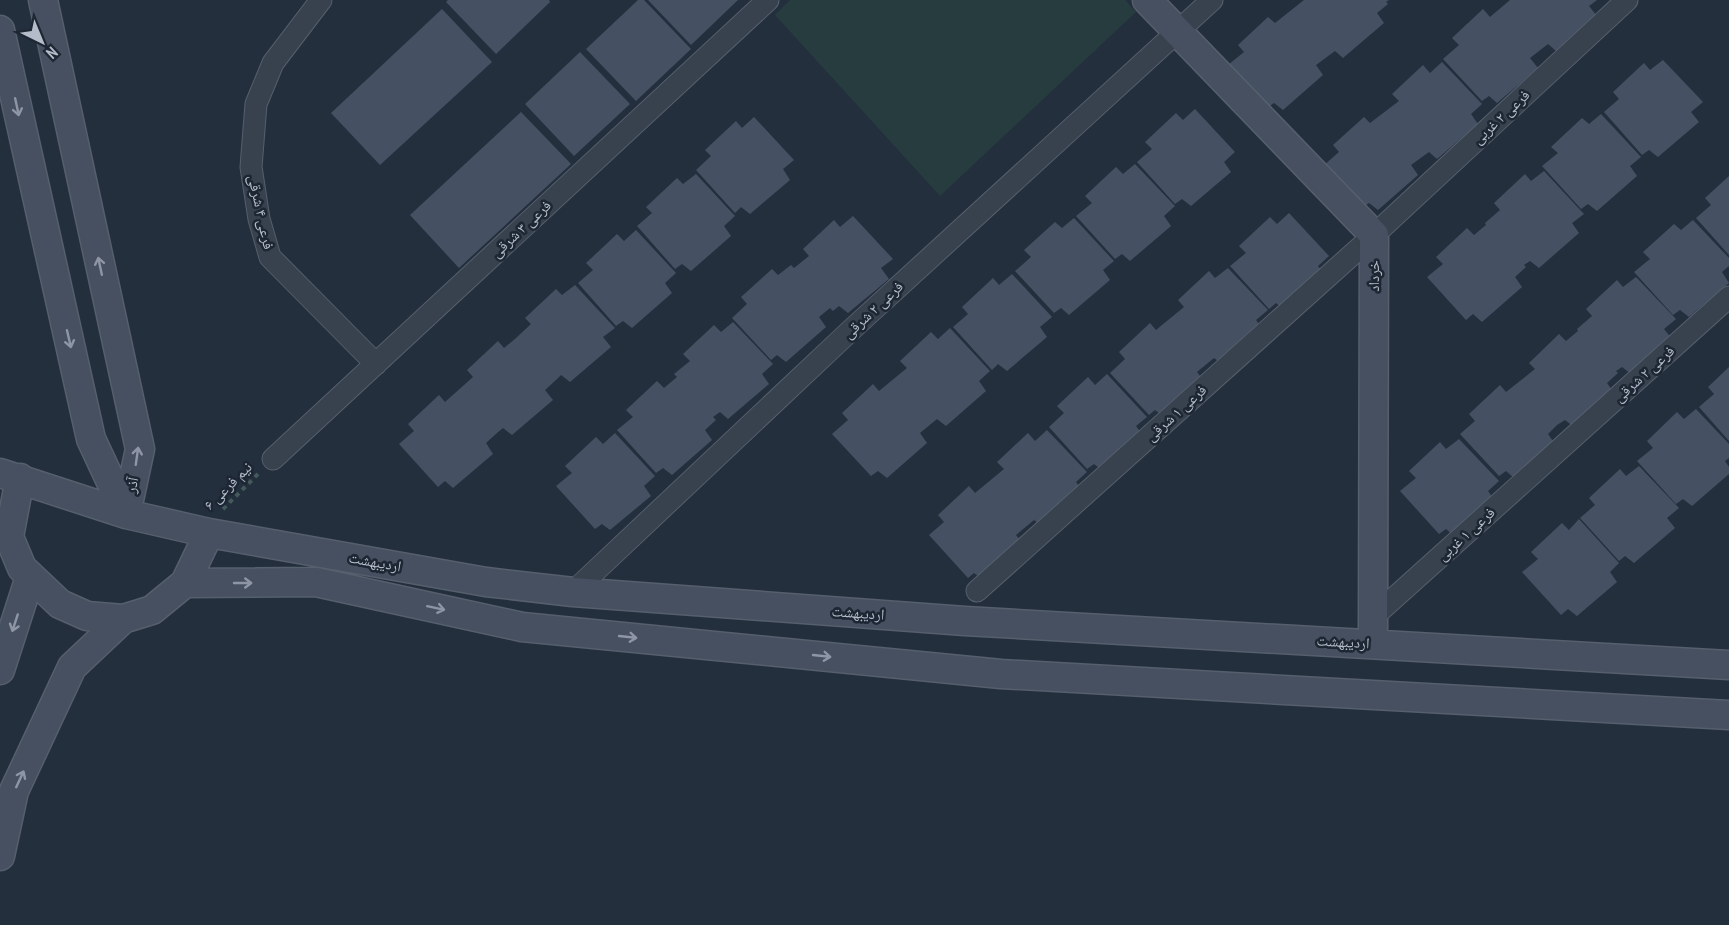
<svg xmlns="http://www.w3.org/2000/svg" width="1729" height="925" font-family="'PT Sans Narrow','Noto Naskh Arabic',sans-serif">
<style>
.green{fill:#263c3f}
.building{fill:#455162}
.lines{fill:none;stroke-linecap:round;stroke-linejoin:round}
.street-casing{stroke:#565f6c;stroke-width:23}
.secondary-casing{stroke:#565f6c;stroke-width:31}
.path{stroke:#44595c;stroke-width:4;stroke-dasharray:4.5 4.5;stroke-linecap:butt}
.street{stroke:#38414e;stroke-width:21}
.secondary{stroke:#465061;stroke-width:28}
.oneway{stroke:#8e96a5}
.labels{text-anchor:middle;stroke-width:5;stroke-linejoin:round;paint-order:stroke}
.street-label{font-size:15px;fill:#b4bcc9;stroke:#1d2633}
</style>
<rect width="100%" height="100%" fill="#242f3e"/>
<path class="green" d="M790,0H1125L1136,12L940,196L775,15Z"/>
<path class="building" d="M448,0H549L550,2L496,54L446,2Z
M638,0H644L691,49L636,101L586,49Z
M648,0H738L691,45Z
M1304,0H1389L1386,2L1388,4L1377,13L1384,23L1343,58L1335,51L1316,65L1323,75L1283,110L1274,103L1267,108L1228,65L1244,52L1238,45L1268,17L1275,23Z
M1510,0H1597L1589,6L1597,16L1556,51L1548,44L1530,58L1538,68L1497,103L1489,96L1482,101L1443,59L1459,45L1452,38L1483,9L1490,17Z
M442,9L492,62L380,165L331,113Z
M580,52L630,104L574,156L525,104Z
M1663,60L1703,102L1691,112L1699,122L1658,157L1649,150L1642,155L1604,112L1619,99L1613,92L1644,63L1650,70Z
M1442,62L1482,104L1471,114L1478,124L1437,159L1429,152L1411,165L1418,175L1378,210L1369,203L1362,208L1323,166L1339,152L1333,145L1364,117L1370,123L1399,101L1392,94L1423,65L1430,73Z
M1195,109L1235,152L1224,162L1231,172L1191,206L1182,199L1175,204L1137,162L1152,149L1145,142L1176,113L1183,120Z
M521,112L571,164L459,268L410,215Z
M1601,114L1641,157L1630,166L1637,176L1597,211L1588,204L1581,209L1542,166L1558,153L1551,147L1582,118L1589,124Z
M754,117L794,160L783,169L790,180L750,214L741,207L735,213L696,170L711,156L705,150L736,121L742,128Z
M1135,164L1175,206L1164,216L1171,226L1130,261L1122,254L1115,259L1076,216L1092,203L1085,196L1116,167L1123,174Z
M1544,171L1584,214L1572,223L1579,233L1539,268L1530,261L1524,265L1526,267L1515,277L1522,287L1482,322L1473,314L1466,320L1427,277L1443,264L1436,257L1467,228L1474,235L1486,225L1485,223L1500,210L1494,203L1525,174L1531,181Z
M696,174L735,216L724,226L731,236L691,271L682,264L675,269L637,226L652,213L646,207L677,178L683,184Z
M1729,176V255L1696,218L1711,205L1705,198Z
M1289,213L1329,256L1318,266L1325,276L1285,310L1276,303L1269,309L1230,266L1246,253L1239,246L1270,217L1277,224Z
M853,216L893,259L881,268L889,279L848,313L839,306L833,311L830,308L819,317L826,327L786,362L777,355L771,360L732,318L747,304L741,297L772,269L778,275L791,265L794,268L809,256L803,249L834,220L840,227Z
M1074,218L1114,261L1103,270L1110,280L1069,315L1061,308L1054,313L1015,271L1031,257L1024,250L1055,222L1062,228Z
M1693,220L1729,258V266L1722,272L1729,283L1689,317L1680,310L1673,315L1634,272L1650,259L1643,252L1674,224L1681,230Z
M636,230L676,273L665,283L672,293L632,328L623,321L616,326L578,283L593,270L586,263L617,234L624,241Z
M1228,268L1268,310L1256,320L1263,330L1223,365L1214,358L1197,372L1205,382L1164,417L1155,410L1149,415L1110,373L1125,359L1119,352L1150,323L1156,330L1184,307L1178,300L1209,271L1215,278Z
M1012,274L1052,317L1040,327L1047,337L1007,371L998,364L992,370L953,327L968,314L962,307L993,278L999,285Z
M1636,277L1676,319L1664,329L1672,339L1631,374L1622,367L1616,371L1618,373L1607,383L1614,393L1574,427L1565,420L1557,425L1548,434L1555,444L1514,478L1506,471L1499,476L1460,434L1475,421L1469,414L1500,385L1506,392L1535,369L1529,363L1559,334L1566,341L1578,331L1577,329L1592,316L1586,309L1617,280L1623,287Z
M575,285L615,328L603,337L611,347L570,382L561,375L556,380L545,390L553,400L512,435L503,428L497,433L486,443L493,454L453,488L445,481L438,487L399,444L414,431L408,424L439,395L445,402L473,377L467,370L498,341L504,348L516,338L531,324L525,318L556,289L562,295Z
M733,322L773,364L762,374L769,384L728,419L720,412L713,417L716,420L705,430L712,440L672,475L663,468L656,473L617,430L633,417L626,410L657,381L664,388L677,377L674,374L690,361L683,354L714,325L721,332Z
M950,328L990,371L979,381L986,391L946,426L937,419L920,433L927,443L887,478L878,471L871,476L832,434L848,420L842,413L873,384L879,391L907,368L900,361L931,332L938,339Z
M1729,367V441L1699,407L1714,394L1708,387Z
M1107,374L1147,417L1136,426L1143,436L1103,471L1094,464L1087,469L1049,427L1064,413L1057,406L1088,377L1095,385Z
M1696,409L1729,444V458L1725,461L1729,467V474L1692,506L1683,499L1676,504L1637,461L1653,448L1647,441L1677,412L1684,419Z
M1047,430L1087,472L1076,482L1083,492L1043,527L1034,520L1016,535L1024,545L983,580L974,573L968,578L929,535L944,522L938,515L969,486L975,493L1004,469L997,462L1028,433L1035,441Z
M615,433L655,476L644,486L651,496L610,530L602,524L595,529L556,486L572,473L565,466L596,437L603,444Z
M1459,439L1499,481L1488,491L1495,501L1454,536L1446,529L1439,534L1400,491L1416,478L1409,471L1440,442L1446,449Z
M1639,466L1679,508L1667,518L1675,528L1634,563L1625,556L1619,561L1580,518L1595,505L1589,498L1620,469L1626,476Z
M1579,519L1619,563L1610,572L1617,582L1577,616L1568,609L1561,615L1522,572L1538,559L1531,552L1562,523L1569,530Z"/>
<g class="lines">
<defs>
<path id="street" d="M321,0L273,63L256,104L251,167L259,219L270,257L376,364
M273,459L768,0
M977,591L1374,235L1627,0
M573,592L850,331L1212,0
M1373,617L1729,297"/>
<path id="secondary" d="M43,0L140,449L126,514
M1147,0L1374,235L1373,644
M0,30L91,439L126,514
M0,473L126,514L209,533L486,582L573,592L965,621L1729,665
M20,478L9,537L22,568L60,604L87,616L123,619L152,610L185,583L209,533
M185,583L316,582L522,627L1001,674L1729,715
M0,670L30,577
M0,856L14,791L72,667L123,619"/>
</defs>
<use href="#street" class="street-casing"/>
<use href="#secondary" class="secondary-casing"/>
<path class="path" d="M223,509L258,474"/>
<use href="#street" class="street"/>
<use href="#secondary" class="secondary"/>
</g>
<defs><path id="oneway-shaft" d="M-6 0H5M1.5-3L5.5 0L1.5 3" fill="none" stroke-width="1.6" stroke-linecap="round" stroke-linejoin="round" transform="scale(1.5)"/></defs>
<g class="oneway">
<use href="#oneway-shaft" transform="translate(17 107) rotate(78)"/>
<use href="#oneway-shaft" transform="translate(100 266) rotate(-102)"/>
<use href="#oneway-shaft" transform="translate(69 339) rotate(77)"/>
<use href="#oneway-shaft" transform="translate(137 456) rotate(-82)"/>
<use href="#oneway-shaft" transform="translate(243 583)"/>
<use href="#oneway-shaft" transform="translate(436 608) rotate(12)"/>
<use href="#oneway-shaft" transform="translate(15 623) rotate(108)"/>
<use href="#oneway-shaft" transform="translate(628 637) rotate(6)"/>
<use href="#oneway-shaft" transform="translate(822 656) rotate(6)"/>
<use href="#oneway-shaft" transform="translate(20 779) rotate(-65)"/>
</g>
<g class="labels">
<g class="street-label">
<text transform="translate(1501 117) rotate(-43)" y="5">فرعی ۲ غربی</text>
<text transform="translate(261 212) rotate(78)" y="5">فرعی ۴ شرقی</text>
<text transform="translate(521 229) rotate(-43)" y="5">فرعی ۳ شرقی</text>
<text transform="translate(1374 276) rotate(-90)" y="5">خرداد</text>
<text transform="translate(873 310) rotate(-43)" y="5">فرعی ۲ شرقی</text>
<text transform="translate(1644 374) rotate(-42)" y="5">فرعی ۲ شرقی</text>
<text transform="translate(1176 413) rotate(-42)" y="5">فرعی ۱ شرقی</text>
<text transform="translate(132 485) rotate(-78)" y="5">آذر</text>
<text transform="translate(228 486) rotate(-45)" y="5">نیم فرعی ۶</text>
<text transform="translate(1466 534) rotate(-42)" y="5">فرعی ۱ غربی</text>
<text transform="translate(375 562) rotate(10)" y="5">اردیبهشت</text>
<text transform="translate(858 613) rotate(4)" y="5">اردیبهشت</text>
<text transform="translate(1343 642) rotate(3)" y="5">اردیبهشت</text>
</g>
</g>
<g transform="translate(42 42) rotate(137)" stroke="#1d2633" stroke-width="4.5" paint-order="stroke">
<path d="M0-4.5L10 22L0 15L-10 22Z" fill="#b4bcc9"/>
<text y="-9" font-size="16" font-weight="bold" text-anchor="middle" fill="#b4bcc9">N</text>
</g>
</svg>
